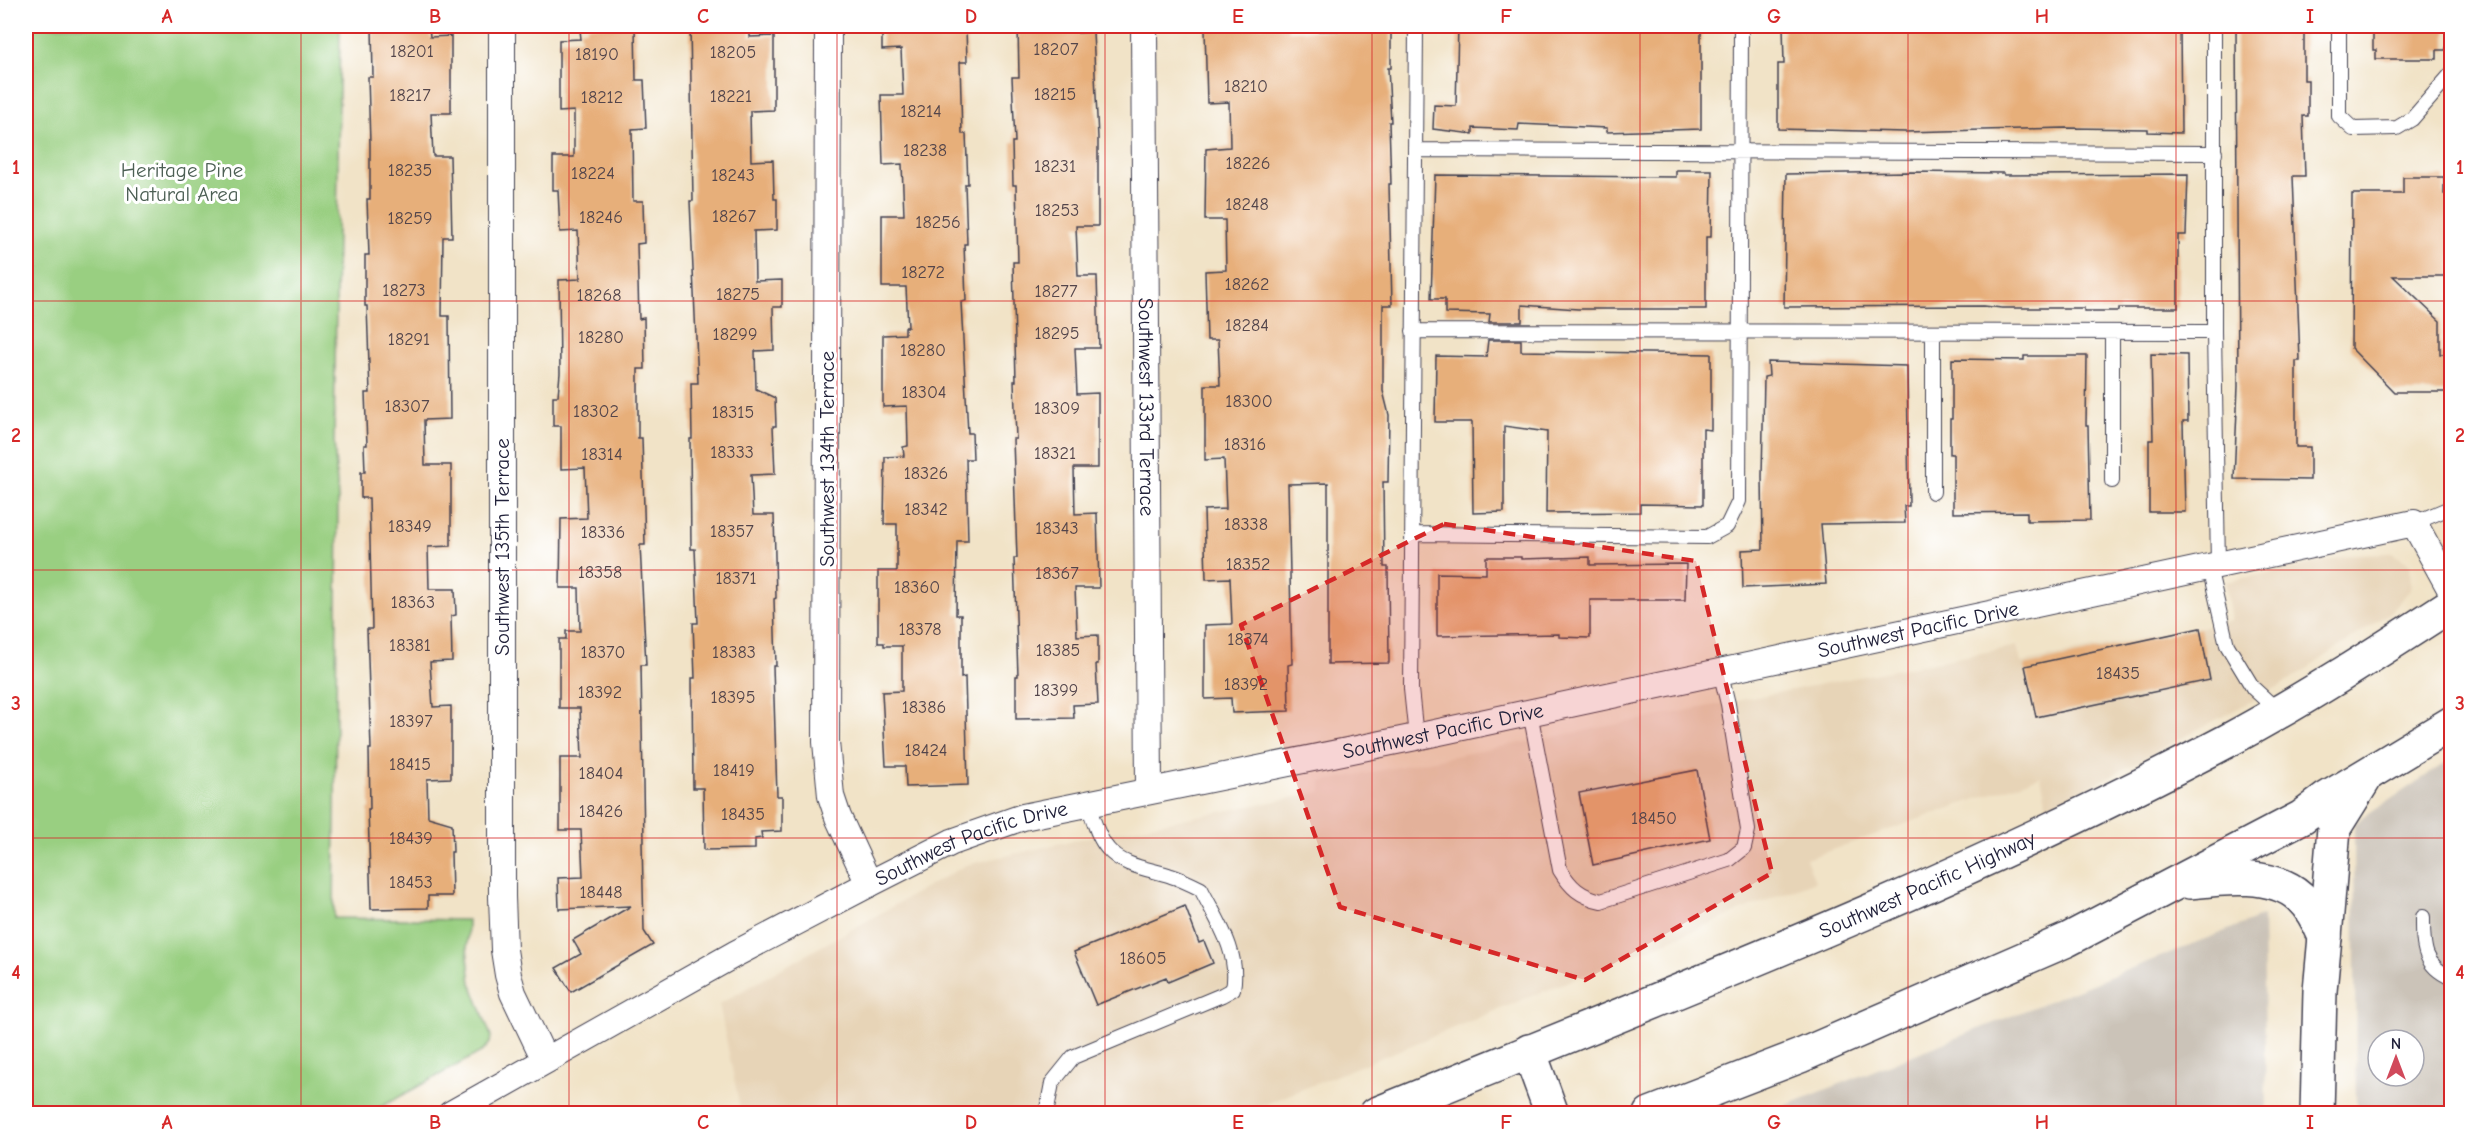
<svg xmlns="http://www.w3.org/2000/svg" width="2477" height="1139" font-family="'Comic Neue',sans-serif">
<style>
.built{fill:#e7d4b7}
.industrial{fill:#cbc3b8;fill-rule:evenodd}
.green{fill:#99cf81;stroke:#5e785e;stroke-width:1.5}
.building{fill:#e7af7a}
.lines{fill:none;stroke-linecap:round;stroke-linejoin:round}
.lane-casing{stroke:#413f50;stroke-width:16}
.street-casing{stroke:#413f50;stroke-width:28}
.secondary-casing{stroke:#413f50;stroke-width:36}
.highway-casing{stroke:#413f50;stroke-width:36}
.lane{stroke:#fff;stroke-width:14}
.street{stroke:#fff;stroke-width:26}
.secondary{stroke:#fff;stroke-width:33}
.highway{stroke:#fff;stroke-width:33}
.marked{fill:#d62828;fill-opacity:0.2;stroke:#d62828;stroke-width:4.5;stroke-dasharray:12 8;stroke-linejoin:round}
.grid{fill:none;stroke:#d62828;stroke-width:1.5;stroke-opacity:0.55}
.labels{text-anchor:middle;stroke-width:6;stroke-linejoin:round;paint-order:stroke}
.number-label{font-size:18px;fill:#53454b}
.park-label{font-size:21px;fill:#4c5f54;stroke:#fff}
.street-label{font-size:21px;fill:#22223b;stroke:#fff}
.neatline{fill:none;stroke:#d62828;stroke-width:2}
.grid-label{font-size:20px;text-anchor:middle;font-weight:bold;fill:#d62828}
</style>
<rect width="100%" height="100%" fill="#fff"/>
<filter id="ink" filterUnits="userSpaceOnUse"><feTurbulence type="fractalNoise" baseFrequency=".0167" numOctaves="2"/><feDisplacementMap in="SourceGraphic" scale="12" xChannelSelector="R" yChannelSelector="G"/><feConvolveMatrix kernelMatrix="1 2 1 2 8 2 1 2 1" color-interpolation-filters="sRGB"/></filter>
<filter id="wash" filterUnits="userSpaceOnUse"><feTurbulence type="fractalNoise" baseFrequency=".008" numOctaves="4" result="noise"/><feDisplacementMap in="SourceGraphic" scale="24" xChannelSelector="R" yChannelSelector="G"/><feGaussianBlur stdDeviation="1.35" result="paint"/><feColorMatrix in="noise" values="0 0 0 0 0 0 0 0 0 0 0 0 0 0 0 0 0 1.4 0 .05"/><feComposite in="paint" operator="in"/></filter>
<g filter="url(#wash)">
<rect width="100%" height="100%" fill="#f1e3c7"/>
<path class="built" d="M2392,553L2410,564L2411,589L2389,613L2289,681L2111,776L2047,807L2041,776L1806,859L1815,881L1244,1113H741L719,1004L966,865L1079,839L1322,792L1321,782L2017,646L2021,663L2231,621L2225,582L2357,554Z"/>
<path class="industrial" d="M2451,759V1113H2356L2354,824ZM2378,1040H2414V1076H2378Z
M2263,916L2266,1113H1767Z"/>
<path class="green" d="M26,26H340L334,441L338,499L334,918L468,920L467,948L471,983L491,1036L490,1043L483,1051L370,1113H26Z"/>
<g id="blocks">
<path class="building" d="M372,26H422V27H429L430,37L451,36V113H431L433,156H450L452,237H443L442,316H449L450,419L424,420L425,465H451V546L428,547L429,589H455L456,615L451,616L452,661L430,662L433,707L451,706V778L427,779L428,817L452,824L453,852H451L452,896H428V908L371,909L368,809H370L369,749H371L367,629H372L369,498H361V472H365L364,445H367L365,393H370L367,306H365V255H369L367,199H370V143L368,77H373Z
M587,26H635L636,80H644L646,128L632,129L633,201H643L644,243L637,244L639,319L644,318L645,369H638V438H642L645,545H640L646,665H641L644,842H642L644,931L653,945L571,992L556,968L581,954L573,940L631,906L559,909L558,878L583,877L581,830H560V758H582L580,708H559V639H566V631H580L579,588H560L561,519L587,518L585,468L561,469V426H553V396H558L560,373L559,280L580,279L578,231L560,232L558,190H553V157H574V111L559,112V40L581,39L580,30H587Z
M690,26H750V37L774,36V110L750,111L751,161L773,160L774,199H777V230L754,231L755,281L782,280V307H773L774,350L755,351L756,389L775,398L776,426H773L775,474L751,475L753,515H774L776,598L774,599L776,666H773L777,796H782V831L761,832L762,838L755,839V849L704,850L703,788H693L692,678H695L693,623H698L695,549H691L690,439H692L691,383H698L690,201H693Z
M882,26H966L967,62H960L962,134H966L968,184H965L967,244H964L966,301L961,302L968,433H972L973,459H966L968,541H957L956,615H961V678L965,677L968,785L906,787L905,766H886L882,692L902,691V646H884V643H878V571H897V524H884L885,457L904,456L903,447L908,446L907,406L883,407V335L905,334V327H908L906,287H882V215H904L902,164L883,165L881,95H903L901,49L882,50Z
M1018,26H1078V33L1093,32L1098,138V226H1076L1078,276H1097L1099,348H1075L1077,394L1098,393V468H1074L1075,514L1097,513L1099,588H1075L1077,636L1098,635V664H1096L1098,704L1073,705L1074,718L1016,719V676H1018L1014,558H1017L1013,439H1016L1014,381H1016L1013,262H1018L1016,185H1013L1012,142H1015L1012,77H1019Z
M1229,26H1288V31L1391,30V68H1388L1391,122H1389L1391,184H1389L1392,305H1383V391L1389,415L1388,482H1383L1384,567H1388L1389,663L1328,664V483L1288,484L1292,664L1288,665L1289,711L1232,713L1231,698L1205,699V625L1232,624L1230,578L1206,579L1204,510L1226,509L1224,459L1205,460V385H1220L1218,340H1207L1205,271L1226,270L1225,220H1205L1206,149L1230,147L1229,102L1207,103L1205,29L1229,28Z
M1458,26H1701V129L1607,132V128L1519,124L1518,130L1473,128V134L1433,129L1434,105L1456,106Z
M1783,26H2180L2181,133L2148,132V129L2066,128L1905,132L1778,129V64H1784Z
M2236,26H2304V80H2308V116H2303L2305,176H2293L2300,361H2296V447H2310V480L2234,479L2238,386Z
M2373,26H2446V50H2437V59H2376V50H2373Z
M1676,170H1712L1711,237H1706V309H1578L1522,305V322H1489L1490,314L1445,313V299H1431L1435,175L1676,177Z
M1908,172L2004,173V175L2188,174L2186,235H2178V308H2119V311H2084V308H2002L1984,306L1784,307L1786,174Z
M2403,177H2444V194H2451V276H2393L2440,321V354H2451V392H2394L2351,348L2352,194H2403Z
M1488,340H1521V351L1711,354V430L1703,429V505L1640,504V512L1546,513L1547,432L1504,426V512L1473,513L1472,422H1435L1436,356L1486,357Z
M2151,354L2187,355L2188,421H2183L2185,512H2149V440H2153Z
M2024,356H2087L2086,425H2088L2090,520L2027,521V512L1953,513V454H1950V419H1952V359L2024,360Z
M1768,362L1907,366L1909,506H1904L1905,523L1821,524L1826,584L1743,588L1742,550L1763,549L1762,476L1764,377L1769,376Z
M1486,557H1521V559L1590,557V565L1686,564L1685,600H1590V638L1559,637V634L1437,636V573L1486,574Z
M2200,628L2210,680L2036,717L2025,666Z
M1697,770L1710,839L1593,865L1579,793Z
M1185,906L1199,943L1204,941L1213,963L1168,982L1166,977L1096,1005L1074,952Z"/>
</g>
</g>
<g filter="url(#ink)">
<use href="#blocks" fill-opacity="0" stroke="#413f50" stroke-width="1.5"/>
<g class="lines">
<defs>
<path id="lane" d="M1416,26L1411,689L1416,737
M2214,26V332L2218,565
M2339,26V116L2353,129L2397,128L2412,119L2452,73
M1415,150L2215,153
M1413,331L2214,332
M1933,332V492
M2112,333V481
M2414,523L2452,507
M1412,534L1707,537L1727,526L1739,501L1741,26
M2209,567L2227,645L2253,688L2279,712
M1530,712L1560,870C1571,888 1580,896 1601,901L1729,860L1744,848L1748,830L1728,704L1720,671
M2423,917C2423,944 2422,966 2452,978
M1046,1114L1052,1083L1073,1057L1222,995L1233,989C1240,952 1217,921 1201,889C1191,884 1181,879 1171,876C1151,869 1123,867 1108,849C1097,837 1093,817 1087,803"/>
<g id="street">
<path d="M502,26V897L504,950L508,975L513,993L545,1060"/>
<path d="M828,26L826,742L831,796L838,817L869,884"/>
<path id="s1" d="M1144,26L1149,790"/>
<path id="s2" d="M451,1114L735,954L869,884L952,842L1023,817L1416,737L2414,523L2452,592"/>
</g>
<path id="secondary" d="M2317,1114L2320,991L2325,937"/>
<g id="highway">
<path d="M2190,882C2224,878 2273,872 2300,897C2312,908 2319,923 2325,937"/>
<path d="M2325,937L2334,828L2364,780"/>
<path d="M1529,1051L1552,1114"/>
<path id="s3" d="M1376,1114C1663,997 1953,886 2227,741C2304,700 2378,652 2452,604"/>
<path d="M1650,1114L1800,1056L2067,940L2302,817L2326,799L2452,723"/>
</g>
</defs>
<use href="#lane" class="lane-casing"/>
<use href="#street" class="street-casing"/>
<use href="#secondary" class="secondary-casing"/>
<use href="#highway" class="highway-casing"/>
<use href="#lane" class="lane"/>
<use href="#street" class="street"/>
<use href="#secondary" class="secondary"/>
<use href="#highway" class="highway"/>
</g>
</g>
<path class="marked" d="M1444,524L1696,561L1772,873L1585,980L1340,907L1241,625Z"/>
<path class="grid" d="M301,26V1114M569,26V1114M837,26V1114M1105,26V1114M1372,26V1114M1640,26V1114M1908,26V1114M2176,26V1114M26,301H2452M26,570H2452M26,838H2452"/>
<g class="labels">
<g class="number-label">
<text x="1056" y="55">18207</text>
<text x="412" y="57">18201</text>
<text x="733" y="58">18205</text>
<text x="597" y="60">18190</text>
<text x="1246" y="92">18210</text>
<text x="1055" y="100">18215</text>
<text x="410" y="101">18217</text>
<text x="731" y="102">18221</text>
<text x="602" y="103">18212</text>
<text x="921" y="117">18214</text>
<text x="925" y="156">18238</text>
<text x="1248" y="169">18226</text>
<text x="1055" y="172">18231</text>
<text x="410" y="176">18235</text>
<text x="593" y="179">18224</text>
<text x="733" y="181">18243</text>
<text x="1247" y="210">18248</text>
<text x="1057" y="216">18253</text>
<text x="734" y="222">18267</text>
<text x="601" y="223">18246</text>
<text x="410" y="224">18259</text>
<text x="938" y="228">18256</text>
<text x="923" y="278">18272</text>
<text x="1247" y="290">18262</text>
<text x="404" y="296">18273</text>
<text x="1056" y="297">18277</text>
<text x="738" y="300">18275</text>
<text x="599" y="301">18268</text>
<text x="1247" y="331">18284</text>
<text x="1057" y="339">18295</text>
<text x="735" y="340">18299</text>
<text x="601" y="343">18280</text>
<text x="409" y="345">18291</text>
<text x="923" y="356">18280</text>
<text x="924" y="398">18304</text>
<text x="1249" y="407">18300</text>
<text x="407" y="412">18307</text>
<text x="1057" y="414">18309</text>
<text x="596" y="417">18302</text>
<text x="733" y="418">18315</text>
<text x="1245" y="450">18316</text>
<text x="732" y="458">18333</text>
<text x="1055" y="459">18321</text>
<text x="602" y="460">18314</text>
<text x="926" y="479">18326</text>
<text x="926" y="515">18342</text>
<text x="1246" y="530">18338</text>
<text x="410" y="532">18349</text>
<text x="1057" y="534">18343</text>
<text x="732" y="537">18357</text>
<text x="603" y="538">18336</text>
<text x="1248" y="570">18352</text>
<text x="600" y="578">18358</text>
<text x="1057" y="579">18367</text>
<text x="736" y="584">18371</text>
<text x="917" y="593">18360</text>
<text x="413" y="608">18363</text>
<text x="920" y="635">18378</text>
<text x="1248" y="645">18374</text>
<text x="410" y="651">18381</text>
<text x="1058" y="656">18385</text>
<text x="603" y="658">18370</text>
<text x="734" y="658">18383</text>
<text x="2118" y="679">18435</text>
<text x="1246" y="690">18392</text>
<text x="1056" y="696">18399</text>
<text x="600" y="698">18392</text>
<text x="733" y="703">18395</text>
<text x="924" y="713">18386</text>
<text x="411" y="727">18397</text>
<text x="926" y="756">18424</text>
<text x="410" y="770">18415</text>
<text x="734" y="776">18419</text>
<text x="601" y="779">18404</text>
<text x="601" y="817">18426</text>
<text x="743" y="820">18435</text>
<text x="1654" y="824">18450</text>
<text x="411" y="844">18439</text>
<text x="411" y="888">18453</text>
<text x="601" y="898">18448</text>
<text x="1143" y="964">18605</text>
</g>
<g class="park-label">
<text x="182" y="177">Heritage Pine<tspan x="182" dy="24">Natural Area</tspan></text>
</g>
<g class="street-label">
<text dy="7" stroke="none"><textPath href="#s1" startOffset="381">Southwest 133rd Terrace</textPath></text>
<text transform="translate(827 459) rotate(-90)" y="7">Southwest 134th Terrace</text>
<text transform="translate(502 547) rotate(-90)" y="7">Southwest 135th Terrace</text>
<text dy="7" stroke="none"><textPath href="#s2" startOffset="1560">Southwest Pacific Drive</textPath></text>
<text dy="7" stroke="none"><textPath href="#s2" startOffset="1074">Southwest Pacific Drive</textPath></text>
<text dy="7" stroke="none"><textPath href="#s2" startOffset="588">Southwest Pacific Drive</textPath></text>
<text dy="7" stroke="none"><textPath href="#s3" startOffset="597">Southwest Pacific Highway</textPath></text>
</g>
</g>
<rect width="2477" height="1139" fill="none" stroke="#fff" stroke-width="66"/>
<g transform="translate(2396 1058)"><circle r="28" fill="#ffffff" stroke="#a7a7b1" stroke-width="1.5"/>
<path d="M0-4.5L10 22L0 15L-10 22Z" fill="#d1495b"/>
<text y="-9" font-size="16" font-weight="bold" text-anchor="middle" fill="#22223b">N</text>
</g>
<rect x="33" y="33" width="2411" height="1073" class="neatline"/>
<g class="grid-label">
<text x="167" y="23">A</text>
<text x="435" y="23">B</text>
<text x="703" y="23">C</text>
<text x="971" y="23">D</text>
<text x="1238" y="23">E</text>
<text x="1506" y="23">F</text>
<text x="1774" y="23">G</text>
<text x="2042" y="23">H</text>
<text x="2310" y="23">I</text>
<text x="16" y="174">1</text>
<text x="2460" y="174">1</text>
<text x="16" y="442">2</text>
<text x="2460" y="442">2</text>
<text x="16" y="710">3</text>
<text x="2460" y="710">3</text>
<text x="16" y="979">4</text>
<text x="2460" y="979">4</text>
<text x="167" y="1129">A</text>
<text x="435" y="1129">B</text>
<text x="703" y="1129">C</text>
<text x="971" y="1129">D</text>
<text x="1238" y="1129">E</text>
<text x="1506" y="1129">F</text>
<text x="1774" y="1129">G</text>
<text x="2042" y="1129">H</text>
<text x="2310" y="1129">I</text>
</g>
</svg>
